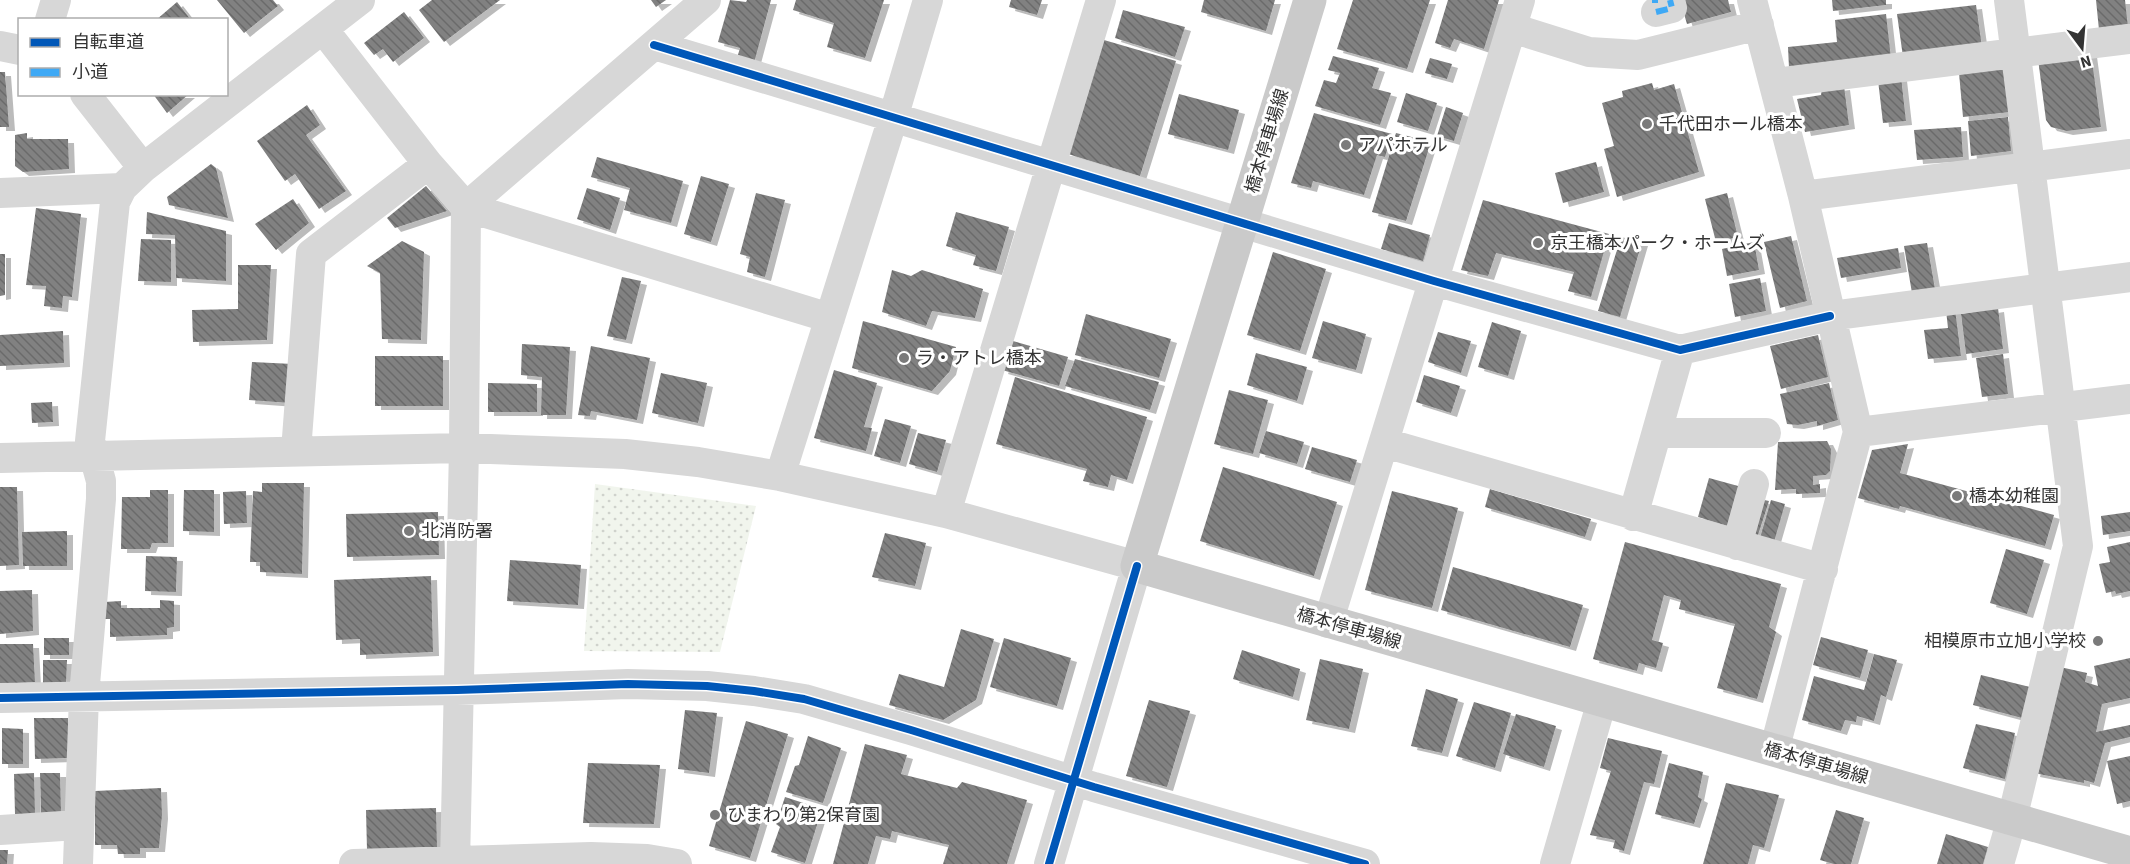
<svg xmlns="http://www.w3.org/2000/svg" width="2130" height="864" font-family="'Source Sans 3','Noto Sans JP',sans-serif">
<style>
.grass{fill:url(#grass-dots)}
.building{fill:url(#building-back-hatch);filter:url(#shadow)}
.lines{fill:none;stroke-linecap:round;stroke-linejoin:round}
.minor{stroke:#d7d7d7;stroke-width:30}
.major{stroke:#cacaca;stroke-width:33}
.quiet{stroke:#3fa9f5;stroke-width:6;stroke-dasharray:12 6;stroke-linecap:butt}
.cycleway-casing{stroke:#fff;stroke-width:11}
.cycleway{stroke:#0057b8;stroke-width:8}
.poi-dot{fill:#7a7a7a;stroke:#fff;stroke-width:2}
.labels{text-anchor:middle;stroke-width:6;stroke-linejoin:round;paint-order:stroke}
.poi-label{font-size:18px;fill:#333;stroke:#fff;text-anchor:start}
.street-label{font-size:18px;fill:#333;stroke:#fff}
</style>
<defs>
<pattern id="grass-dots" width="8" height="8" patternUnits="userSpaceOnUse" patternTransform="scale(1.5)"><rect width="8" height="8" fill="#f1f5ed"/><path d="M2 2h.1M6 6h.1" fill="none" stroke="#cfd2cc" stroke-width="1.8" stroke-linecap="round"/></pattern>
<pattern id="building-back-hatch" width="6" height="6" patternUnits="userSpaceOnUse" patternTransform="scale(1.5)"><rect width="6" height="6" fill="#818181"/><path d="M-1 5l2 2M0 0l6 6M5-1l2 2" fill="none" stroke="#6a6a6a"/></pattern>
<filter id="shadow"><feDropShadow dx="6" dy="4" stdDeviation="0" flood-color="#0004"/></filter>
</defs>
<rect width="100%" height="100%" fill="#fff"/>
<path class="grass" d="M595,484L756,506L720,652L584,651Z"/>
<path class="building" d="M217,0H273L278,6L244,33Z
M432,0H500L444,42L419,10Z
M651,0H666L656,7Z
M730,0L746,2L747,0H771L754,63L737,58L740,48L718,42Z
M796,0H884L865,58L827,47L834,23L793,10Z
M1011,0H1042L1037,15L1009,7Z
M1204,0H1275L1266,31L1201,12Z
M1353,0H1430L1407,69L1337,49Z
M1448,0H1499L1484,49L1454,39L1450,48L1435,43Z
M1680,0H1728L1731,12L1687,24Z
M1832,0H1886V5L1833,11Z
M2096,0H2125L2128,27L2099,30Z
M177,2L191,20H156Z
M1976,5L1982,47L1903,57L1897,14Z
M1123,10L1185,27L1175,57L1115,38Z
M404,12L424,38L393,62L383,49L374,55L364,43Z
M1886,14L1891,58L1789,68L1788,47L1837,42L1835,20Z
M1104,40L1176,61L1140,176L1068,154Z
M2091,53L2101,127L2067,131L2051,127L2046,120L2038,59Z
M1333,56L1379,68L1372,88L1391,93L1380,125L1315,106L1324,80L1336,83L1340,73L1328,70Z
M1430,58L1452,64L1447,79L1425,73Z
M2005,67L2010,112L1963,117L1959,73Z
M0,72H5L9,127H0Z
M1901,77L1906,121L1883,123L1878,80Z
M1652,83L1654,90L1674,84L1699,172L1617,197L1604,149L1614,146L1602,103L1623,97L1622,91Z
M1844,86L1849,125L1805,132L1797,99L1821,95L1822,89Z
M1406,93L1437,103L1428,131L1397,122Z
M153,94H189L167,113Z
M1179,94L1239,110L1228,150L1168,134Z
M307,105L320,125L306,135L346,191L319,209L295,174L285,181L257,141Z
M1446,107L1463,113L1454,141L1437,136Z
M1314,113L1392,134L1385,157L1377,155L1364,195L1313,181L1311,188L1291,183Z
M2008,117L2011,151L1971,156L1968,121Z
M1961,127L1963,157L1917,160L1914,130Z
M27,133V139H68L69,169L23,172L15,166V135Z
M1396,133L1431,142L1406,221L1372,212Z
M597,157L683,181L671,223L624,210L630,188L591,177Z
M1596,162L1604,192L1563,203L1555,173Z
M211,164L216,168L228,218L169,205L167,197Z
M701,176L729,184L711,242L684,234Z
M426,186L447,211L395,228L387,218Z
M587,188L620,198L610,230L577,219Z
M756,193L785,200L765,277L747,272L750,257L740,254Z
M1727,193L1738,237L1716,242L1705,199Z
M293,199L309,223L276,250L255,224Z
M1483,200L1609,234L1591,297L1568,291L1574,272L1496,253L1488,276L1461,270Z
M36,208L81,214L72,297L63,296L62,308L44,306L46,286L26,285Z
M147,212L226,231V281L176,278L175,235L146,234Z
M956,212L1009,227L996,271L973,265L976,255L946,246Z
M1389,223L1430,235L1423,261L1381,249Z
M1791,236L1807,301L1780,308L1764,242Z
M1621,237L1642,242L1620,317L1598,311Z
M141,239L171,240V282L138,281Z
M402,241L424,252L421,340L382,339L380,273L367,266Z
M1754,242L1759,270L1727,276L1722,249Z
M1927,243L1935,289L1912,293L1904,246Z
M1898,248L1901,268L1841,278L1837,258Z
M1273,252L1326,269L1300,351L1247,335Z
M0,254H5V295L0,296Z
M238,265H271L267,340L193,342L192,310L238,309Z
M892,270L911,276L922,270L983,289L975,318L932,311L926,326L882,312Z
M622,277L641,281L626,340L607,336Z
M1760,278L1766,311L1735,317L1729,284Z
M1998,308L2003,349L1966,354L1961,314Z
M1955,309L1961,356L1928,359L1924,330L1948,328L1946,310Z
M1086,314L1171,339L1159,378L1075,355Z
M863,321L956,347L950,371L932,391L852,368Z
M1323,321L1366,334L1356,370L1312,358Z
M1492,322L1521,331L1508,376L1478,367Z
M63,331L64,363L0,366V335Z
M1438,332L1471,341L1461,373L1428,362Z
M1818,335L1828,377L1781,389L1770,346Z
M1013,341L1068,357L1059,386L1002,370Z
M522,344L570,347L566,415H541L542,377L521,375Z
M591,346L650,358L637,420L591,411L590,416L578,415Z
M1256,353L1307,367L1297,401L1247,385Z
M2003,354L2008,394L1982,397L1976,358Z
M375,356H443V406H375Z
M1075,359L1159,382L1150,410L1065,386Z
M252,362L293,364L290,403L249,400Z
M834,370L877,383L864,427L872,428L866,451L814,438Z
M661,373L707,383L698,423L652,413Z
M1424,375L1460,386L1451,413L1416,402Z
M1015,377L1147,417L1127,480L1111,475L1108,487L1083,481L1087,469L996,444Z
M488,383L537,384V412H488Z
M1829,383L1838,420L1817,426V421L1798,425L1787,424L1780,394Z
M1229,390L1268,400L1253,454L1214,444Z
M52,402L53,422L32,423L31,403Z
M885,419L911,426L900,463L874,456Z
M1266,431L1304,442L1297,464L1259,453Z
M918,433L946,440L937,472L909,464Z
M1827,441L1831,449L1830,471L1826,475L1813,476V485L1820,484V493L1796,494V489L1775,490L1778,442Z
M1908,444L1900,473L2054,515L2045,546L1900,506L1899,509L1858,498L1872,450Z
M1312,447L1357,460L1350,482L1305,469Z
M1223,467L1337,502L1314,576L1200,541Z
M1709,478L1749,489L1738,529L1698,517Z
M262,483H304L302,574L260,572V562H250L253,491L262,492Z
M0,487H17L19,565L0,566Z
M1490,489L1591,519L1585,537L1485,507Z
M150,490H168V543H152L150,549H121L122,497H150Z
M184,490H214V532L183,531Z
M246,491L247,523L224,524L223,492Z
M1392,491L1458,508L1432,608L1365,590Z
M1755,498L1769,501L1757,538L1744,534Z
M1771,500L1785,504L1774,542L1760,538Z
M438,512L439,555L347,557L346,514Z
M2130,512V531L2103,535L2101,516Z
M67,531V566H23L22,532Z
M885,533L926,543L915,586L872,577Z
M1625,542L1781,584L1769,627L1776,632L1757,699L1717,688L1735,624L1679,609L1681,600L1664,595L1652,640L1663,643L1656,668L1639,663L1637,671L1593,659Z
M2130,542V591L2116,594L2115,591L2106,593L2099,564L2110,562L2107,547Z
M2006,549L2044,560L2027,614L1990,603Z
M146,556L177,557L176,592L145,591Z
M510,560L581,565L578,605L507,601Z
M1453,567L1583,605L1570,647L1441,610Z
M431,576L433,652L360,655V639L336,640L334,580Z
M32,590L33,631L0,634V591Z
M160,600L174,601V627L167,628V635L110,637V619H104V602L121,601V608H160Z
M961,629L994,639L976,700L943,720L889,705L899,674L944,687Z
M1821,637L1868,650L1860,678L1813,665Z
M44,638H69V655H44Z
M1004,638L1071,658L1057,706L990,687Z
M0,644H33L35,682L0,684Z
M1242,650L1300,669L1293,697L1233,679Z
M1874,654L1897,660L1886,697L1881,695L1874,721L1857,716L1856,722L1845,720L1841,731L1802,720L1814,676L1864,690Z
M2130,658V698L2102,704L2096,732L2130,725V737L2105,743L2094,783L2084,780V783L2034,773L2060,667L2087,673L2085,682L2098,686L2094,666Z
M1320,659L1363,669L1349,729L1306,720Z
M43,660H67L66,684H43Z
M1981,675L2030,687L2022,718L1973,705Z
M1426,689L1458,699L1442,753L1411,746Z
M1149,700L1190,711L1167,787L1126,776Z
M1474,702L1511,713L1495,768L1456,756Z
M685,710L717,713L709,773L678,769Z
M1516,714L1556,726L1544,767L1503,754Z
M34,718H68V758L35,759Z
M746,721L788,734L750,858L709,846Z
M1976,724L2015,733L2005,779L1963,768Z
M2,728L23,729V764H2Z
M808,736L841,748L823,803L786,792L795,766L799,765Z
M1608,738L1662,751L1654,784L1644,782L1624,851L1613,848L1615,840L1590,835L1611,771L1600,768Z
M865,744L907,755L901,774L957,788L962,782L1027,800L1007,864H943L949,845L892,831L890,839L876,836L868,864H833Z
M2130,756V801L2117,804L2107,761Z
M588,763L660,765L654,824L583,823Z
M1669,763L1703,772L1698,797L1702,799L1694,824L1655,814Z
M34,773L35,814H15L14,774Z
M40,773H60L61,813L41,814Z
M1726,783L1779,795L1764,848L1753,845L1748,864H1703Z
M161,788L162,815L159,848H140V854H118L117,845H95V791Z
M785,797L822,809L805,863L771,852L780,827L776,824Z
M436,808L437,847L367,850L366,810Z
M1836,810L1864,818L1851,864H1834L1820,860Z
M1946,834L1988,847L1983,864H1937Z
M0,850H8L7,864H0Z"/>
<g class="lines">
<path class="minor" d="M1752,0L1803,196L1858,432L1774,751
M1656,12L1672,8L1670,0
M50,20L56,0
M1512,28L1589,52L1638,55L1759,25
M323,29L428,164L466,207L830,318
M654,45L1434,281L1680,350L1830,316L2130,277
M0,46L20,50
M1775,83L2128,39
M85,94L143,168
M0,193L122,188
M1803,196L2130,154
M1858,432L2130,399
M1657,433H1766
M1385,443L1823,569
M296,451L311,254L428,164
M0,458L464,448L625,454L698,462L780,476L946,513L1137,566L1049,864
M780,476L893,118L928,0
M946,513L1101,0
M1633,516L1680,350
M1737,545L1754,484
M1328,623L1520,0
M0,698L457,690L628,684L707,686L754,691L804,699L911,730L1094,787L1365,864
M0,830L78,825
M78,864L84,696L101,499V481L90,441L115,202L122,188L143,168L360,0
M354,864L591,857L647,859L677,864
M455,864L464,448L466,207L706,0
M1555,864L1602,701
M1999,864L2012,819L2078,546L2009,0"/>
<path class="major" d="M1310,0L1137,566L2130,853"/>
<path class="quiet" d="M1655,0V3
M1656,12L1672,8L1670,0"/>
<defs>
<path id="cycleway" d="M654,45L1434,281L1680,350L1830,316
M0,698L457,690L628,684L707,686L754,691L804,699L911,730L1094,787L1365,864
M1049,864L1137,566"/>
</defs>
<use href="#cycleway" class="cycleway-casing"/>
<use href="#cycleway" class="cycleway"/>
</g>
<g class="poi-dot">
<circle cx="1647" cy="124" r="6"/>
<circle cx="1346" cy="145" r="6"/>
<circle cx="1538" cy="243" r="6"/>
<circle cx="904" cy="358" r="6"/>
<circle cx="1957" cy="496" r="6"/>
<circle cx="409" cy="531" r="6"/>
<circle cx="2098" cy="641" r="6"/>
<circle cx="715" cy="815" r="6"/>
</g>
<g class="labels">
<g class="poi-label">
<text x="1659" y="130">千代田ホール橋本</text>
<text x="1358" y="151">アパホテル</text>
<text x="1550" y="249">京王橋本パーク・ホームズ</text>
<text x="916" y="364">ラ・アトレ橋本</text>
<text x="1969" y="502">橋本幼稚園</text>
<text x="421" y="537">北消防署</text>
<text x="2086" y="647" text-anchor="end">相模原市立旭小学校</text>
<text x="727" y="821">ひまわり第2保育園</text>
</g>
<g class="street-label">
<text transform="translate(1267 141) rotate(-73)" y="6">橋本停車場線</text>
<text transform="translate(1349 628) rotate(16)" y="6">橋本停車場線</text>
<text transform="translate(1816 763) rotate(16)" y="6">橋本停車場線</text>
</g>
</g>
<rect x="18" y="18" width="210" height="78" fill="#ffffff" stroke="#adadad" stroke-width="1.5"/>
<rect x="30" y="38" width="30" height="9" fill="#0057b8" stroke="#adadad" stroke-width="1.5"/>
<text x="72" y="48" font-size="18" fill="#333333">自転車道</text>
<rect x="30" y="68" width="30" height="9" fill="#3fa9f5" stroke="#adadad" stroke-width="1.5"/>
<text x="72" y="78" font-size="18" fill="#333333">小道</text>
<g transform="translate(2082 48) rotate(164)" stroke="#ffffff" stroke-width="4.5" paint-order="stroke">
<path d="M0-4.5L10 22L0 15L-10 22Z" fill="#333333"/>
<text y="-9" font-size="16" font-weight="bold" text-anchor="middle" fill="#333333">N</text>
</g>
</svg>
